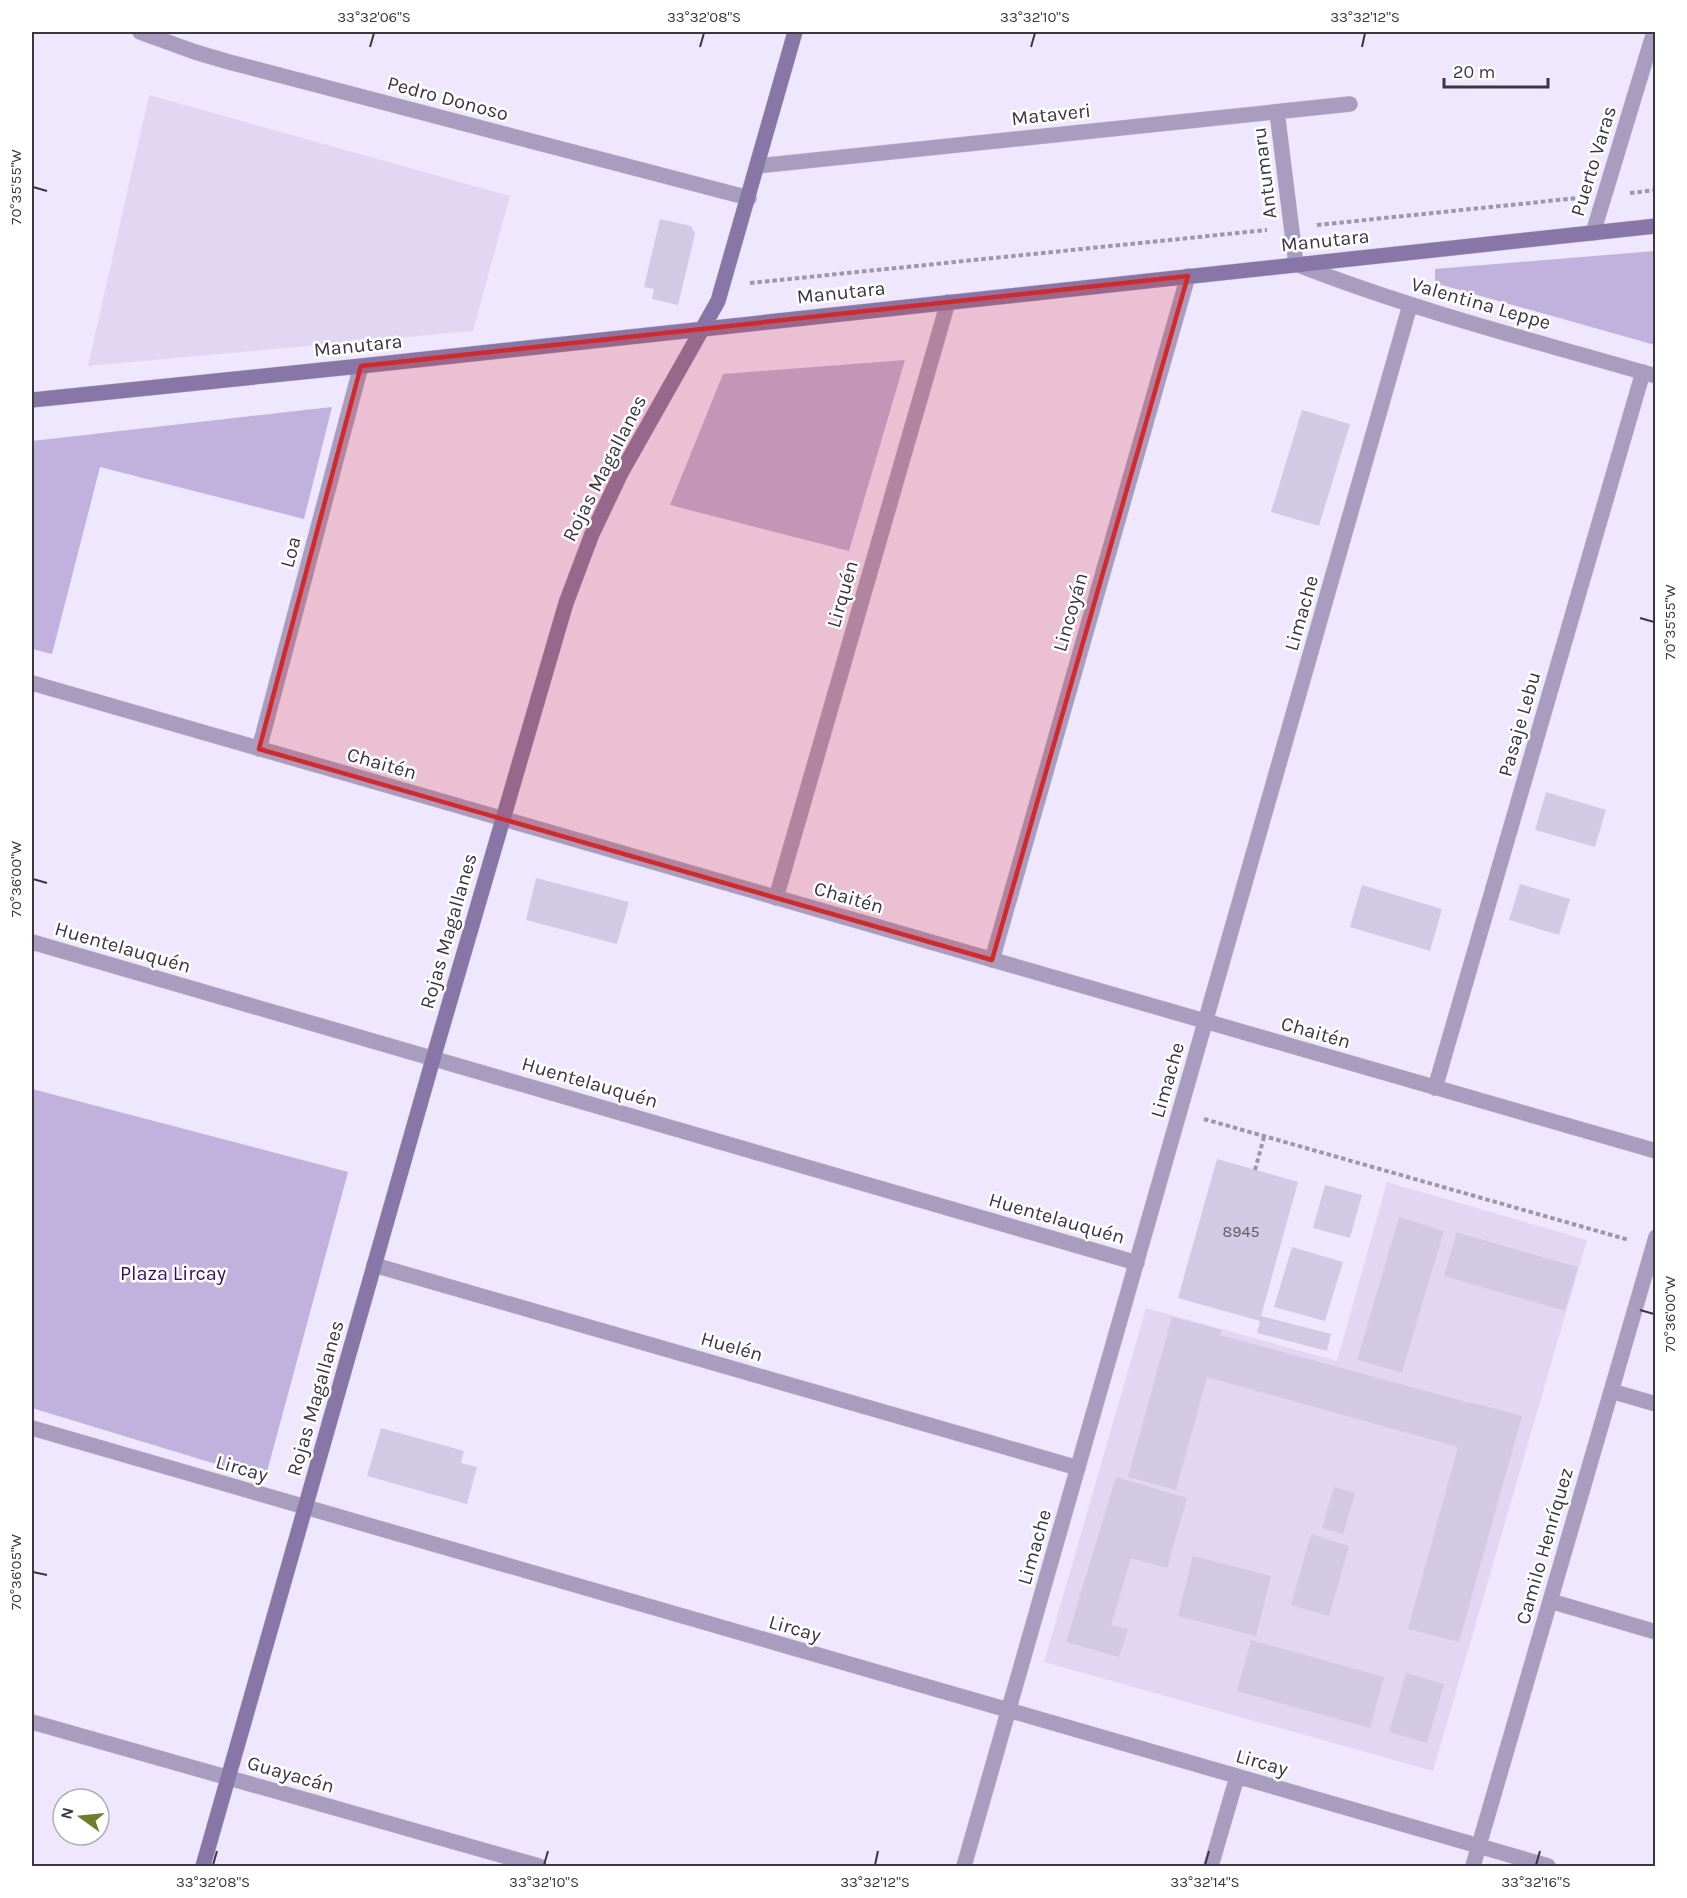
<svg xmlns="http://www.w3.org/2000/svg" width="1687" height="1898" font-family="Karla,sans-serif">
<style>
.built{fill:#e1d7f3;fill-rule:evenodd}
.green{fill:#c1b1dd}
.building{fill:#d2c9e4}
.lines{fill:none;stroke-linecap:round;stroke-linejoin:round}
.minor-casing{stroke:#cbc4d8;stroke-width:16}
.secondary-casing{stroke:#cbc4d8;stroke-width:16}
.path{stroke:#9d98a9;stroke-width:4;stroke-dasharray:4.5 3;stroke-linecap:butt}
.minor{stroke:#a89dbe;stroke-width:15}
.secondary{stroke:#8877a6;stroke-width:15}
.marked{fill:#d62828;fill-opacity:0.2;stroke:#d62828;stroke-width:4.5;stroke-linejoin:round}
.ticks{fill:none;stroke:#3a3742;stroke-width:2}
.labels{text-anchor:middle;stroke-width:5;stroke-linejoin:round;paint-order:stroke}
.number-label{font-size:16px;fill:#605c6a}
.street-label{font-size:20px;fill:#3a3742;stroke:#fff}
.park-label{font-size:20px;fill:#380c62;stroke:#fff}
.neatline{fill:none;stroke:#3a3742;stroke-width:2}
.ticks-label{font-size:15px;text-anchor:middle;fill:#3a3742}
</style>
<rect width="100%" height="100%" fill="#efe7fd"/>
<path class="built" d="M149,95L510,196L473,331L88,366Z
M1387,1182L1587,1240L1433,1771L1044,1662L1146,1308L1337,1361ZM1399,1218L1444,1231L1402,1373L1357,1360ZM1458,1232L1578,1267L1565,1311Z"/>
<path class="green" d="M1655,251V345L1435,283V269Z
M905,360L849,551L670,505L723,374Z
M332,407L304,519L100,467L52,654L32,649V441Z
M32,1089L348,1172L265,1479L32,1408Z"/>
<path class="building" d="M660,219L691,226L695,234L678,305L652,299L654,289L644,287Z
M1302,410L1350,424L1319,526L1271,512Z
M1546,792L1606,810L1595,847L1535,830Z
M536,878L629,902L617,944L526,920Z
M1520,884L1570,899L1559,935L1509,920Z
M1362,885L1442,909L1430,951L1350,927Z
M1217,1159L1298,1182L1261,1316L1331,1334L1327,1351L1257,1333L1260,1321L1178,1298Z
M1325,1185L1362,1195L1350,1238L1313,1228Z
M1399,1217L1444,1231L1402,1373L1357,1360Z
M1457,1232L1578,1267L1565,1311L1444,1276Z
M1292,1247L1343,1262L1325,1321L1274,1307Z
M1172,1317L1222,1330L1220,1335L1470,1403V1402L1522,1416L1459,1642L1408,1629L1458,1447L1207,1377L1176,1490L1128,1477Z
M381,1428L464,1451L461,1463L477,1467L467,1504L367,1476Z
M1116,1477L1187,1498L1167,1568L1131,1558L1111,1625L1128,1629L1119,1657L1066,1642Z
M1334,1487L1355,1493L1343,1534L1322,1528Z
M1311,1534L1349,1546L1329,1616L1291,1605Z
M1193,1556L1271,1576L1256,1636L1178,1616Z
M1251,1640L1384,1677L1370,1728L1237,1691Z
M1406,1673L1444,1684L1427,1743L1389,1732Z"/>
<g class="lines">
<defs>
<path id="minor" d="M140,32L195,52L229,62L749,198
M1277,112L1296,264C1413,310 1535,341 1656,376
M758,166L1350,104
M1593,233L1654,32
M32,683L1656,1151
M259,749L361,366
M776,898L948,302
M32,942L1137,1263
M992,960L1188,276
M1435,1088L1643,372
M374,1265L1078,1468
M1611,1391L1656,1404
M32,1428L1548,1866
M1550,1601L1656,1632
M32,1722L539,1866
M964,1866L1410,305
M1211,1866L1237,1777
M1473,1866L1656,1237"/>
<path id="secondary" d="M32,400L361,366L1656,226
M203,1866L433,1059L566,603L592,534L621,473L718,301L795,32"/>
</defs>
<use href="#minor" class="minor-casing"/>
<use href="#secondary" class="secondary-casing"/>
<path class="path" d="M1630,193L1656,190
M1317,225L1578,198
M750,283L1267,230
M1204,1119L1629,1240
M1255,1170L1264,1137"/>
<use href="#minor" class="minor"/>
<use href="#secondary" class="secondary"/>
</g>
<path class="marked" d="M1188,276L992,960L259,749L361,366Z"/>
<path class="ticks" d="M370,47L374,33M700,47L704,33M1031,47L1035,33M1362,47L1365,33M33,187L47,191M1640,618L1654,622M33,879L47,883M1640,1310L1654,1314M33,1572L47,1575M213,1865L217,1851M544,1865L548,1851M875,1865L878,1851M1205,1865L1209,1851M1536,1865L1540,1851"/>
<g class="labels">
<g class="number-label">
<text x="1241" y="1237">8945</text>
</g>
<g class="street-label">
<text transform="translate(448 98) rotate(15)" y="7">Pedro Donoso</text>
<text transform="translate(1051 114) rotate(-6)" y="7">Mataveri</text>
<text transform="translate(1593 161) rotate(-73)" y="7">Puerto Varas</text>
<text transform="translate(1264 173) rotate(-97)" y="7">Antumaru</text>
<text transform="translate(1325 240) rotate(-6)" y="7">Manutara</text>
<text transform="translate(841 292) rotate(-6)" y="7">Manutara</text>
<text transform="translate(1481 303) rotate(16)" y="7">Valentina Leppe</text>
<text transform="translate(358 345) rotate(-6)" y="7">Manutara</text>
<text transform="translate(604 468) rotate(-63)" y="7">Rojas Magallanes</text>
<text transform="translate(290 552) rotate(-75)" y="7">Loa</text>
<text transform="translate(842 594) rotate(-74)" y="7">Lirquén</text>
<text transform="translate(1070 612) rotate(-74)" y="7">Lincoyán</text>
<text transform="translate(1301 613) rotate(-74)" y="7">Limache</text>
<text transform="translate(1519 724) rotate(-74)" y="7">Pasaje Lebu</text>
<text transform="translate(382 763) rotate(16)" y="7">Chaitén</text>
<text transform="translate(849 897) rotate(16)" y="7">Chaitén</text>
<text transform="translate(448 931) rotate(-74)" y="7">Rojas Magallanes</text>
<text transform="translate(123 947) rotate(16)" y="7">Huentelauquén</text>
<text transform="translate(1316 1032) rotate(16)" y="7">Chaitén</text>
<text transform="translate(1167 1080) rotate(-74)" y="7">Limache</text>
<text transform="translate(590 1082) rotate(16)" y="7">Huentelauquén</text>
<text transform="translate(1057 1218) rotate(16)" y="7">Huentelauquén</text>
<text transform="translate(732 1346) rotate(16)" y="7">Huelén</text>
<text transform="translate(315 1398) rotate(-74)" y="7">Rojas Magallanes</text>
<text transform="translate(242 1468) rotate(16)" y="7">Lircay</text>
<text transform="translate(1544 1546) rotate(-74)" y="7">Camilo Henríquez</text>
<text transform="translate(1034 1547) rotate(-74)" y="7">Limache</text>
<text transform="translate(795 1628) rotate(16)" y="7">Lircay</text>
<text transform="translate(1262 1762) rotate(16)" y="7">Lircay</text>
<text transform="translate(291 1774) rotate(16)" y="7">Guayacán</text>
</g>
<g class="park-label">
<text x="173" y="1280">Plaza Lircay</text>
</g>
</g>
<rect width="1687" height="1898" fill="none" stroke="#ffffff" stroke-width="66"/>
<g transform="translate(81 1817) rotate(285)"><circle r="28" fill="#ffffff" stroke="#b0afb3" stroke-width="1.5"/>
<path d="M0-4.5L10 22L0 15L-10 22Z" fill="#6d7f2f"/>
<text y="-9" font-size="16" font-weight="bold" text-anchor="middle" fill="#3a3742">N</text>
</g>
<path d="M1444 78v9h104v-9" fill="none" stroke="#3a3742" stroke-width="3"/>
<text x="1453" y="78" font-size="18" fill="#3a3742" stroke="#ffffff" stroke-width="4.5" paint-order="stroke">20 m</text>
<rect x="33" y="33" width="1621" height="1832" class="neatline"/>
<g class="ticks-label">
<text x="374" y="22">33°32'06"S</text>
<text x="704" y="22">33°32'08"S</text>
<text x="1035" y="22">33°32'10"S</text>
<text x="1365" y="22">33°32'12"S</text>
<text transform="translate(16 187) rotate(-90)" y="5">70°35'55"W</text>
<text transform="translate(1670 622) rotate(-90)" y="5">70°35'55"W</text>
<text transform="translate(16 879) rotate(-90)" y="5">70°36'00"W</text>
<text transform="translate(1670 1314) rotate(-90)" y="5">70°36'00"W</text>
<text transform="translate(16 1572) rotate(-90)" y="5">70°36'05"W</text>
<text x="213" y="1887">33°32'08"S</text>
<text x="544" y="1887">33°32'10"S</text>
<text x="875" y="1887">33°32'12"S</text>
<text x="1205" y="1887">33°32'14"S</text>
<text x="1536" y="1887">33°32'16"S</text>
</g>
</svg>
